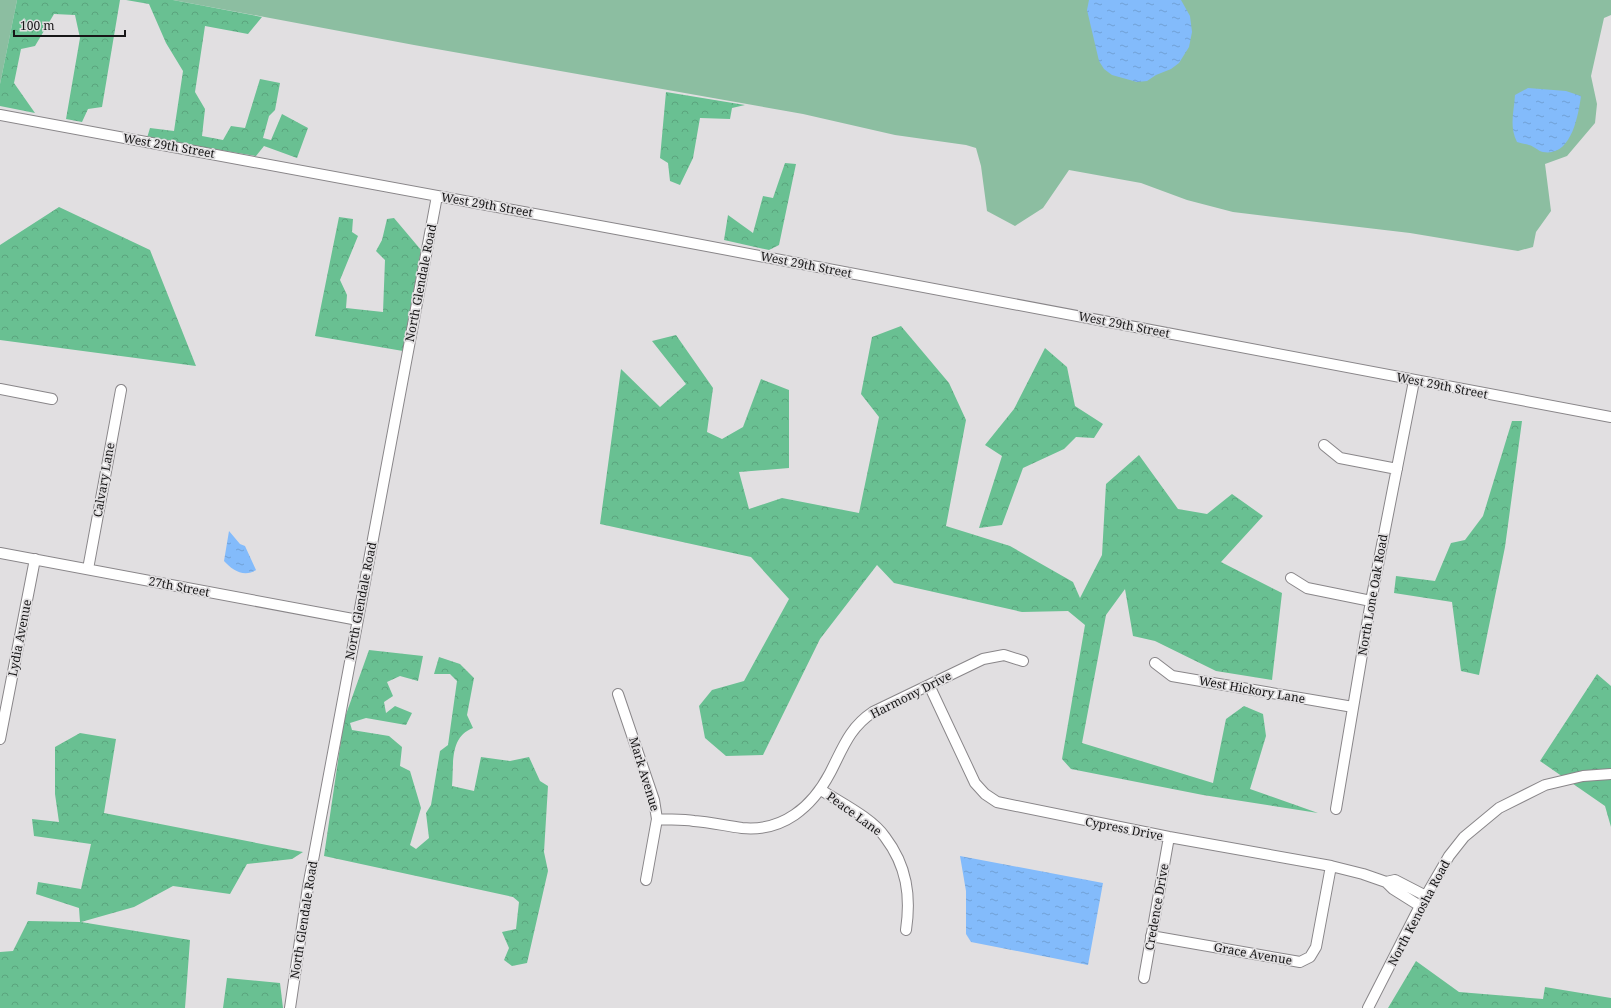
<svg xmlns="http://www.w3.org/2000/svg" width="1611" height="1008" font-family="'Noto Serif',serif">
<style>
.grass{fill:#8cbea1}
.forest{fill:url(#forest-crowns)}
.water{fill:url(#water-ripples)}
.lines{fill:none;stroke-linecap:round;stroke-linejoin:round}
.minor-casing{stroke:#898689;stroke-width:12}
.minor{stroke:#fff;stroke-width:10}
.labels{text-anchor:middle;stroke-width:3.5;stroke-linejoin:round;paint-order:stroke}
.street-label{font-size:12px;fill:#171617;stroke:#e1dfe1}
</style>
<defs>
<pattern id="forest-crowns" width="20" height="18" patternUnits="userSpaceOnUse"><rect width="20" height="18" fill="#69c092"/><path d="M2 6a3 3 0 1 1 6 0M12 15a3 3 0 1 1 6 0" fill="none" stroke="#5aa47d"/></pattern>
<pattern id="water-ripples" width="26" height="14" patternUnits="userSpaceOnUse"><rect width="26" height="14" fill="#83bbfb"/><path d="M2 4q2-2 4 0t4 0M15 11q2-2 4 0t4 0" fill="none" stroke="#70a0d6"/></pattern>
</defs>
<rect width="100%" height="100%" fill="#e1dfe1"/>
<path class="grass" d="M0,0H17L0,84Z
M173,0H1611V15L1604,18L1591,76L1597,104L1595,123L1567,156L1545,164L1551,211L1536,232L1533,247L1518,251L1410,233L1233,212L1187,200L1141,183L1069,170L1043,208L1015,226L987,211L981,166L976,148L966,145L895,135L803,114L414,45Z"/>
<path class="forest" d="M17,0H120L102,107L88,109L82,122L66,119L80,38L75,15L54,14L35,46L21,49L14,83L35,113L0,106V84Z
M126,0H173L262,17L248,34L205,26L195,92L205,109L202,136L223,140L231,126L245,128L260,79L280,83L275,110L269,116L263,138L271,140L282,114L308,128L297,158L264,146L256,156L147,138L150,128L174,131L183,71L166,43L149,4Z
M666,92L745,105L732,108L730,119L700,118L693,158L680,185L670,181L668,163L660,158Z
M785,163L796,164L779,245L769,250L724,240L728,215L753,233L763,196L773,198Z
M59,207L150,250L196,366L0,340V245Z
M339,217L353,219L352,232L358,236L340,280L347,295L346,308L383,312L385,260L376,251L382,240L387,219L394,218L421,250L403,351L315,336Z
M901,326L949,383L966,420L946,526L1010,546L1073,582L1080,598L1102,555L1106,484L1139,455L1178,509L1207,514L1232,494L1263,516L1221,562L1282,593L1272,680L1216,671L1155,641L1133,636L1125,589L1106,615L1082,743L1213,783L1226,719L1244,706L1263,714L1266,736L1250,789L1318,813L1203,795L1071,769L1062,759L1085,625L1068,611L1022,612L894,583L877,565L820,639L763,755L726,756L705,738L699,706L712,690L744,681L789,599L751,557L600,524L621,369L660,407L686,384L652,341L676,335L713,388L707,432L722,439L743,427L761,379L789,390V468L739,472L749,509L782,498L859,513L879,417L861,394L872,337Z
M1045,348L1067,367L1075,406L1103,424L1094,438L1076,437L1064,449L1023,468L1002,525L979,528L1002,456L985,445L1014,409Z
M1512,421H1522L1505,547L1479,675L1461,671L1452,602L1394,593L1396,576L1435,581L1451,543L1465,540L1483,516Z
M369,650L423,656L418,681L400,676L387,682L393,696L384,702L386,713L395,706L412,713L406,725L366,718L350,723L352,730L389,736L402,747L400,766L410,771L421,808L410,845L416,849L429,838L426,813L431,805L440,751L448,745L457,681L450,674H434L439,657L460,664L474,678L467,715L473,728C449,737 454,764 452,786L474,791L481,757L510,761L529,757L540,781L548,786L544,852L548,871L527,963L512,966L504,960L509,948L502,932L516,929L519,902L513,897L324,856L344,720Z
M1597,674L1611,686V827L1605,806L1540,761Z
M80,733L116,739L104,813L303,852L292,859L247,864L230,894L173,886L134,907L81,922L190,940L185,1008H0V952L13,951L28,921L80,922L79,908L36,894L38,882L81,889L91,844L34,836L32,819L59,822L55,794V747Z
M1416,961L1459,992L1543,999L1545,987L1611,998V1008H1388Z
M227,978L280,983L283,1008H223Z"/>
<path class="water" d="M1089,0H1181L1190,16L1192,32L1189,47L1179,63L1171,69L1156,75L1147,81L1137,82L1112,75L1104,69L1099,61L1087,10Z
M1528,88L1566,91L1581,96C1578,117 1571,157 1543,152C1538,151 1534,146 1529,145C1525,144 1521,143 1517,142C1509,126 1514,112 1515,95Z
M229,531L240,544L245,546L256,570C244,578 232,570 224,561Z
M960,856L1103,883L1088,965L971,942L966,934V891Z"/>
<g class="lines">
<defs>
<path id="minor" d="M0,115L654,236L1611,417
M0,389L52,399
M1324,445L1340,458L1397,469
M0,553L358,620
M88,569L121,390
M1291,578L1307,588L1371,601
M1155,663L1172,676L1353,707
M929,685L975,783L985,794L997,802L1169,837L1331,866L1363,874L1386,882L1393,889L1420,906
M618,694L654,800L657,819L646,880
M0,739L35,559
M821,790C841,803 872,818 885,837C907,866 911,896 906,930
M1336,809L1371,601L1414,381
M657,819C669,820 682,819 694,821C710,822 726,826 742,828C783,832 812,807 830,773C843,748 849,728 873,712L983,659L1004,655L1023,661
M1386,882L1395,880L1426,896
M1151,936L1300,962L1310,957L1316,947L1331,866
M1144,978L1169,837
M290,1008L308,887L437,196
M1368,1008L1420,906L1449,856L1464,837L1499,808L1545,785L1583,776L1611,774"/>
</defs>
<use href="#minor" class="minor-casing"/>
<use href="#minor" class="minor"/>
</g>
<g class="labels">
<g class="street-label">
<text transform="translate(169 146) rotate(10)" y="4">West 29th Street</text>
<text transform="translate(487 205) rotate(10)" y="4">West 29th Street</text>
<text transform="translate(806 265) rotate(11)" y="4">West 29th Street</text>
<text transform="translate(421 283) rotate(-79)" y="4">North Glendale Road</text>
<text transform="translate(1124 325) rotate(11)" y="4">West 29th Street</text>
<text transform="translate(1442 386) rotate(11)" y="4">West 29th Street</text>
<text transform="translate(104 480) rotate(-80)" y="4">Calvary Lane</text>
<text transform="translate(179 587) rotate(11)" y="4">27th Street</text>
<text transform="translate(1373 595) rotate(-80)" y="4">North Lone Oak Road</text>
<text transform="translate(361 601) rotate(-79)" y="4">North Glendale Road</text>
<text transform="translate(20 638) rotate(-79)" y="4">Lydia Avenue</text>
<text transform="translate(1252 690) rotate(10)" y="4">West Hickory Lane</text>
<text transform="translate(911 695) rotate(-27)" y="4">Harmony Drive</text>
<text transform="translate(644 774) rotate(73)" y="4">Mark Avenue</text>
<text transform="translate(854 814) rotate(36)" y="4">Peace Lane</text>
<text transform="translate(1124 829) rotate(11)" y="4">Cypress Drive</text>
<text transform="translate(1157 907) rotate(-80)" y="4">Credence Drive</text>
<text transform="translate(1419 913) rotate(-62)" y="4">North Kenosha Road</text>
<text transform="translate(304 920) rotate(-81)" y="4">North Glendale Road</text>
<text transform="translate(1253 954) rotate(10)" y="4">Grace Avenue</text>
</g>
</g>
<path d="M14 30v6h111v-6" fill="none" stroke="#171617" stroke-width="2"/>
<text x="20" y="30" font-size="12" fill="#171617" stroke="#e1dfe1" stroke-width="3" paint-order="stroke">100 m</text>
</svg>
